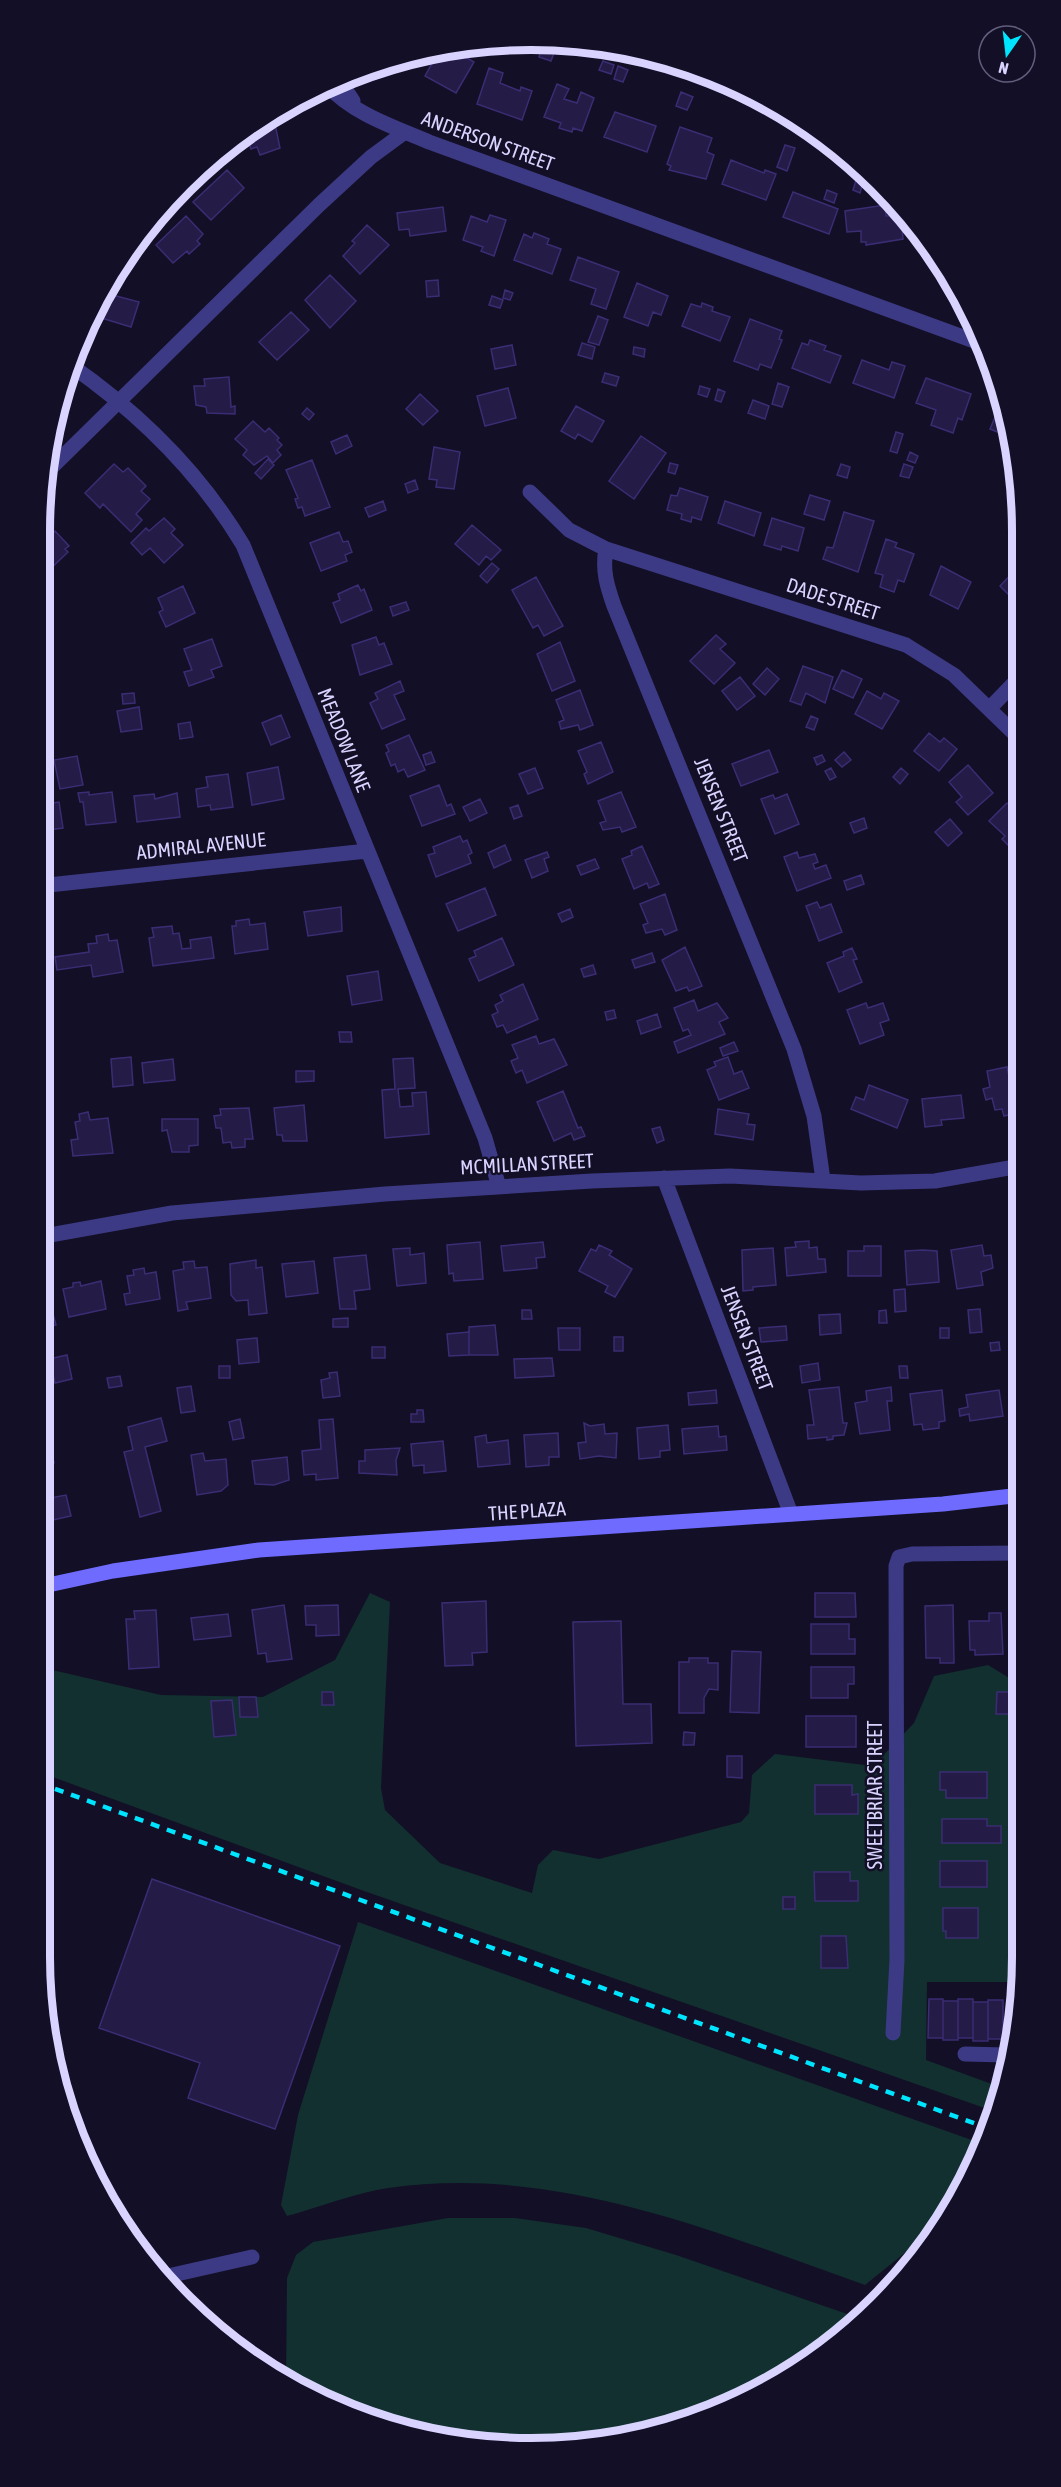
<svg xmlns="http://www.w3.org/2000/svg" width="1061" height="2487" font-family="'Asap Condensed',sans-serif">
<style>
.green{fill:#12302f}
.building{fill:#241b47;stroke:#3b2d73;stroke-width:1.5}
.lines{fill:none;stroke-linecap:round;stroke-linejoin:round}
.street{stroke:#3d3a85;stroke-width:15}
.secondary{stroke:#6f6bff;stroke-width:15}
.rail{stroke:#00e5ff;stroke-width:4.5;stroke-dasharray:9 8;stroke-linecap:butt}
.labels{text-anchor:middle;stroke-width:5;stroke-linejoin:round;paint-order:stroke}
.street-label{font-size:20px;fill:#d9d4ff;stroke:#130f26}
.rim{fill:none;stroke:#d9d4ff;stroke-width:8}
</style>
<rect width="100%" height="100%" fill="#130f26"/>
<path class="green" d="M370,1593L390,1602L381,1788L385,1810L440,1863L532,1893L538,1865L553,1850L599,1859L741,1822L749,1813L752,1775L775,1754L873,1766L914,1723L934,1676L988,1665L1021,1685L1022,1957L1018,1982H927L926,2060L1000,2087L996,2112L364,1891L39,1772V1667L161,1695L263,1697L335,1660Z
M358,1922L983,2144L956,2202L942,2223L865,2285C712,2231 555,2164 388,2188C355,2193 320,2207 287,2216L281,2205L298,2115Z
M448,2218H515L586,2228L676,2255L856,2317L776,2382L626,2439L530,2448L435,2439L286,2383L287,2278L296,2255L313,2242Z"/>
<path class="building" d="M544,42H558L551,61L539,57Z
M450,48L474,62L456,93L425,76L435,58L442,61Z
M603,61L614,65L611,74L599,70Z
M618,66L628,70L623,82L614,79Z
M489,68L503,73L500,83L520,91L521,87L532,91L522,120L477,104Z
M557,84L569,89L564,99L577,103L581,92L594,98L582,131L573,128L572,132L559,128L561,123L544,117Z
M681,92L693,97L687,110L676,106Z
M615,112L656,126L647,152L604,137Z
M269,117L272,125L275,124L280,148L260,155L257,147L251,149L245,132Z
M680,127L712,138L707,152L714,155L706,179L669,170L671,166L667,164Z
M785,145L795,148L787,171L777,167Z
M731,160L764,173L765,170L776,174L766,200L722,184Z
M227,170L244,188L211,220L193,202Z
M856,180L863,182L860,193L853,190Z
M827,190L837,194L834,203L824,199Z
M793,192L838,209L829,234L783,217Z
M885,205L886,216L901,215L903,239L866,245V242H861V231L847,232L845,211Z
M443,207L446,231L410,236L409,229L399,230L397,213Z
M490,215L506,220L494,256L481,251L483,247L463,240L471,216L487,222Z
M186,216L203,234L197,241L200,244L189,254L187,251L173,263L156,245Z
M367,225L389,245L360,274L343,256L355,243L352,241Z
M534,233L549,239L547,244L561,249L552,274L514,260L524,234L532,238Z
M578,257L619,272L606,309L591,304L596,289L570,280Z
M330,275L356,301L330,328L305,300Z
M438,280L439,296L427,297L426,281Z
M637,283L668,296L661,315L653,312L648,326L624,317Z
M505,290L513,293L510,300L503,298Z
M105,293L139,302L131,327L98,317Z
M492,296L503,300L500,308L489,305Z
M702,303L713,307L712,311L730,317L720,341L682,326L691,304L701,307Z
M291,312L309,330L277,360L259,342Z
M598,316L608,320L599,345L588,342Z
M750,319L782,331L779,339L782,340L771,368L760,364L758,370L734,361Z
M810,340L826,346L824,350L841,356L830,383L792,368L802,343L808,345Z
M582,343L595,347L592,359L578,355Z
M512,345L516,365L495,369L491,349Z
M634,347L645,349L644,357L633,354Z
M862,360L889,370L892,362L905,366L894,398L853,383Z
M605,373L619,377L616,386L602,382Z
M229,377L231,407L235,406V414L207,413L206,407L196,405L194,386H205L204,379Z
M926,378L971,394L962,420L958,418L953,433L931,425L936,410L916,403Z
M778,383L789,387L782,407L772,404Z
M700,386L710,389L707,397L698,394Z
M508,388L516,418L485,426L477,396Z
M718,389L725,392L721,402L715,400Z
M420,394L438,411L423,425L406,409Z
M753,400L769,406L765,419L748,413Z
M1000,405L1002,406L1010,437L990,429Z
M576,406L604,421L592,442L578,434L575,439L561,431Z
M307,408L314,414L309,420L302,414Z
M253,421L265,432L269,428L279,438L277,440L282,445L277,450L281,455L273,463L267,456L254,465L243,455L247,450L235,439Z
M896,432L903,434L897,453L890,451Z
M347,435L352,446L336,454L331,442Z
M641,436L666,453L634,499L609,481Z
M434,447L460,452L454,489L436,487L437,480L429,479Z
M910,452L918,456L915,463L907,460Z
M268,459L274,465L261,479L255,473Z
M312,460L330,507L305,516L302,507L298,508L295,499L298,498L286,470Z
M670,463L678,465L675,474L668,472Z
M114,464L123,472L128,468L146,486L141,491L150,499L136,514L142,520L131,532L103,504L100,508L85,493Z
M841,464L850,467L847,478L837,475Z
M904,464L913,467L909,478L900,476Z
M415,480L418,489L408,493L405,484Z
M680,488L708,497L701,520L692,517L691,522L681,519L682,514L667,510L671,495L677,496Z
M810,495L830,501L824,520L804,514Z
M383,501L386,510L369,517L365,508Z
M725,501L761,513L754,536L718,523Z
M844,512L874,521L858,572L823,559L827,547L833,548Z
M164,518L175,529L171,533L183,545L164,563L150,548L142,555L131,543L146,528L149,531Z
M772,518L804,528L798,551L782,546L781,550L764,545Z
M472,525L501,550L491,560L486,556L479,565L455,544Z
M55,531L69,546L65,549L68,552L43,576L39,572V547Z
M339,532L343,542L348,541L352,552L345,555L347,561L321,571L310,543Z
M886,539L897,543L895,547L914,554L904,582L898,580L894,592L880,587L883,575L875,573Z
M492,563L499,569L487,583L480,576Z
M941,566L971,582L958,609L930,595Z
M1018,567V604L1000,586Z
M536,577L563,626L544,636L538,625L533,628L512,590Z
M358,585L361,591L364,589L372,610L341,623L333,603L340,600L338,594Z
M183,586L195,613L166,627L159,612L163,610L158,598Z
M406,602L409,610L393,616L390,607Z
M716,635L726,644L720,649L735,663L714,684L690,661Z
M376,637L379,645L384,643L392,664L360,675L352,645Z
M212,639L222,666L211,670L214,677L189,686L184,672L192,670L184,649Z
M560,642L575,681L552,691L537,654Z
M803,666L833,677L825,703L806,693L801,705L790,701Z
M767,668L779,679L765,695L753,684Z
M842,670L862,679L853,698L833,689Z
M740,677L755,696L737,710L722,691Z
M400,681L404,691L394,695L405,719L382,729L370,703L378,699L375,693Z
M580,690L593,725L580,730L578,725L561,729L559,722L564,720L556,700Z
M867,691L881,699L884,693L899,701L882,729L855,714Z
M134,693L135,703L123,704L122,694Z
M139,707L142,729L121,732L117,711Z
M281,715L290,737L271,745L262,723Z
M811,716L818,719L814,730L806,727Z
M190,722L193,737L180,739L178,724Z
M929,733L940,742L944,738L957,749L939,771L914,751Z
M409,735L425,770L408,777L404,769L398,772L395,764L391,766L386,753L389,751L386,745Z
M601,742L613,772L588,784L584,774L587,772L578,751Z
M769,750L778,772L741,786L732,764Z
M431,752L435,762L426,765L423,755Z
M844,752L851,760L842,767L835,760Z
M822,755L825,761L817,765L814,758Z
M77,756L83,785L60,789L54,760Z
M968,765L993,793L968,815L956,802L962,797L949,782Z
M278,767L284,799L252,805L247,773Z
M535,768L543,788L528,794L519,774Z
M831,768L836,777L830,780L825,771Z
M901,768L908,774L900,784L893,777Z
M228,774L233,807L211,810L210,805L198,807L196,789L208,787L206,777Z
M439,785L447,806L451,804L455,814L422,826L410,796Z
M89,792V795L112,792L116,822L86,825L83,802H80L78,793Z
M621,792L636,827L622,832L620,827L603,830L600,823L606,821L598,801Z
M177,793L180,817L137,822L134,796L154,794L155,799Z
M787,794L799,824L775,834L761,799L773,795L775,799Z
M480,799L487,813L470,821L463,807Z
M59,802L63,828L39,831V805Z
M1007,803L1019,814V835L1010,847L1002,839L1005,836L989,821Z
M518,805L522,816L514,819L510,808Z
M864,818L867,828L854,833L850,823Z
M950,819L962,833L948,846L935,832Z
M460,836L463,842L467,840L472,853L468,855L471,863L436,877L428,855L435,853L433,847Z
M505,845L511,860L494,868L488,853Z
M642,846L659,884L649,888L647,883L634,889L622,859L632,855L631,851Z
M547,852L549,857L544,859L548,871L532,878L525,860Z
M797,852L799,858L815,854L818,862L813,864L815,869L826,865L831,878L797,891L784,857Z
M595,859L599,868L581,875L577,866Z
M861,875L864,884L847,890L844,881Z
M485,888L496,915L458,931L446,904Z
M665,894L677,930L665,935L662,929L646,933L643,925L648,923L640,904Z
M817,902L820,908L831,904L842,932L819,941L806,906Z
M341,907L342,931L308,936L304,912Z
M570,909L573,917L562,922L558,914Z
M249,919L250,925L265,923L268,949L235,954L232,926H236V921Z
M172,926L173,934L179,933L182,949L191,948L190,940L211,937L214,958L153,966L149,938L154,937L152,928Z
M108,934L109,941L117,940L123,972L93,977L91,965L57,970L55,957L89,952L88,944L97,943L96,936Z
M502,938L514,965L479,981L469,959L476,956L474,951Z
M685,947L702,986L689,991L687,987L676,991L662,960Z
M852,948L857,959L853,960L862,982L839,992L827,963L844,956L843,952Z
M652,953L655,962L635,968L632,960Z
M593,965L596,974L584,977L581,969Z
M378,971L382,1000L352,1005L347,976Z
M523,984L538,1019L507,1033L503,1025L497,1027L492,1015L498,1012L495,1005L503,1001L500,995Z
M694,1000L698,1011L717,1003L728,1018L719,1022L725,1034L678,1053L674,1042L691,1035L688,1029L683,1031L674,1008Z
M866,1003L868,1008L883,1003L889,1020L880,1023L884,1035L860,1044L847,1010Z
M614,1010L616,1018L607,1020L605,1012Z
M657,1014L661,1027L641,1034L637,1021Z
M339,1032H351L352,1042H340Z
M536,1036L539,1044L554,1039L567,1065L527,1083L522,1070L516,1073L511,1061L518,1058L512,1045Z
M734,1042L738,1051L723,1056L720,1048Z
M131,1057L133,1085L113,1087L111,1059Z
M728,1057L734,1074L742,1071L749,1088L719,1100L707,1070L716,1066L714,1062Z
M413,1058L415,1088L398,1089L400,1107L413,1106L412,1093L426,1092L429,1134L385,1138L382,1090L395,1089L393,1059Z
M173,1059L175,1080L144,1083L142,1063Z
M1007,1067L1010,1081L1019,1078L1020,1105L1016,1106L1017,1113L1004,1116L1002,1109L995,1110L992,1098L986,1100L983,1089L990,1087L987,1071Z
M296,1071H314V1081L296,1082Z
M869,1085L908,1100L897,1128L851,1109L856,1097L864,1100Z
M563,1091L578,1128L581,1127L585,1136L574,1140L571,1133L554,1141L537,1102Z
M961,1095L964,1118L941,1120L942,1125L925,1127L922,1099Z
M304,1105L307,1141H283L282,1135H277L274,1108Z
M249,1108L253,1139H245V1147L232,1148L231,1142L223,1143L221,1128H216L214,1116L221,1115L220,1109Z
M718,1109L749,1114L747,1124L755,1125L753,1140L715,1134Z
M88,1112L90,1120L108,1118L113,1153L73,1156L71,1140L78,1139L75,1122L80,1121L79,1114Z
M162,1119H198V1145L189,1146V1152H172L167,1130L162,1131Z
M660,1127L664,1140L657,1143L652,1129Z
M1020,1235V1260L1019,1261L1013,1236Z
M809,1241V1248L817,1247L818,1259H825L826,1272L787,1276L785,1248L796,1247L795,1242Z
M480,1242L483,1279L454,1281L453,1273L449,1274L447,1245Z
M543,1242L545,1257L536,1258L537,1268L504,1271L501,1246Z
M599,1245L612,1251L609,1255L632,1269L615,1297L605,1292L608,1286L579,1271L591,1249L596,1251Z
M982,1245L984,1256L991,1255L993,1268L981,1272L983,1285L957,1289L951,1250Z
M864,1246H881V1276H848V1251H864Z
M410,1248V1255L424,1253L426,1283L397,1286L393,1249Z
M773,1248L776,1285L753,1287V1290L743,1291L742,1250Z
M923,1250L937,1251L939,1282L907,1285L905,1251Z
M366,1255L370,1289L354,1291L356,1309H340L334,1258Z
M256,1260V1268L262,1267L267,1313L249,1315L248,1300L236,1301L231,1295L230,1264Z
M194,1261L195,1268L207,1267L211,1298L186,1302L188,1309L178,1311L173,1271L184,1269L183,1262Z
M314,1261L318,1293L286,1297L282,1264Z
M144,1268L145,1274L156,1272L160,1299L126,1305L124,1294L130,1293L127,1276L134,1275L133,1270Z
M101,1281L106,1309L69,1317L63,1289L73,1287V1283L80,1282L81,1286Z
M905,1289L906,1311L895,1312L894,1290Z
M47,1292L56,1325L39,1329V1294Z
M980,1309L982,1332L970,1333L968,1310Z
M522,1310H531L532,1319H522Z
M886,1310L887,1323H879V1311Z
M840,1314L841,1333L820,1335L819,1315Z
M348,1318V1327H333V1319Z
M495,1325L498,1355H469V1327Z
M786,1326L787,1340L761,1342L759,1328Z
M558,1328H580V1350H559Z
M940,1328H949V1338H940Z
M469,1332V1355L449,1356L447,1334Z
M614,1337H623V1351H614Z
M257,1338L259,1362L239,1364L237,1340Z
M999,1342L1000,1350L991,1351L990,1343Z
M372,1347H385V1358H372Z
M67,1355L72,1379L55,1383L49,1359Z
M552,1358L554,1376L515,1378L514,1359Z
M818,1363L820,1380L802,1383L800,1366Z
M219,1366H230V1378H219Z
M899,1366H907L908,1378H900Z
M337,1372L340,1396L323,1398L321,1380L330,1378L329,1373Z
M120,1376L122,1386L109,1388L107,1378Z
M191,1386L195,1411L181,1413L177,1388Z
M839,1387L843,1423H847L844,1435L833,1436V1439L827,1440V1437L808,1439L807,1425H814L809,1390Z
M891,1387L892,1401H887L890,1430L860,1434L855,1403L867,1401L866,1391Z
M716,1390L717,1403L689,1405L688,1393Z
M942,1390L945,1421L939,1422V1428L923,1430L922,1424L914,1425L910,1394Z
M999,1390L1003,1416L970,1421L969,1414L960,1416L959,1409L968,1407L966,1395Z
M417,1410H423L424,1422H411V1414H417Z
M161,1418L167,1441L145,1447L161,1511L140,1517L124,1452L133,1450L128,1427Z
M240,1419L244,1438L233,1440L229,1422Z
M333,1419L338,1478L316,1480V1474L304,1475L302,1451L321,1449L319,1420Z
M584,1423L590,1426L604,1424L605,1434L617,1433L616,1458L599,1456L580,1459L578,1443L586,1442Z
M668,1425L670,1450L660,1451V1457L639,1459L637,1428Z
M718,1426L719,1437L726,1436L727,1450L684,1454L682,1429Z
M47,1430L54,1463L39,1466V1432Z
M558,1433L559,1457H549V1465L526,1467L524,1435Z
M486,1435L487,1443L508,1440L510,1464L478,1467L475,1437Z
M443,1441L446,1471L424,1473V1465L413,1466L411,1444Z
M400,1448L396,1460L397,1475L359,1473V1461H365V1450Z
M203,1453L205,1461L226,1459L228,1485L221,1491L197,1495L191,1455Z
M287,1457L289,1480L274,1485L255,1484L252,1461Z
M66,1495L71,1516L39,1523V1500Z
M815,1593H855L856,1617H815Z
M486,1601L487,1652L472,1653L473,1665L445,1666L442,1603Z
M284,1605L292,1659L267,1662L266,1653L258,1654L252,1610Z
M338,1605L339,1635L316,1636V1625H306L305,1606Z
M953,1605L954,1663H940V1658H926L925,1606Z
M156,1610L159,1667L129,1669L126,1619H135L134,1611Z
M1016,1610L1021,1611V1645H1015Z
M989,1613H1001L1003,1654L975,1655V1650H970L969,1621H989Z
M228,1614L231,1636L194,1640L191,1618Z
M621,1621L623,1704H651L652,1743L576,1746L573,1622Z
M811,1624H849V1639H855V1654H811Z
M732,1651L761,1652L759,1713L730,1712Z
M689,1658H708V1663H718V1690L709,1689L704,1698V1713H679V1662H689Z
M811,1667H854V1684H848V1698H811Z
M322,1692H333L334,1705H322Z
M997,1692H1010L1009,1714H996Z
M239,1697H256L258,1717H240Z
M232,1700L236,1735L214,1737L211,1701Z
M806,1716H856V1747H806Z
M684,1732L695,1733L694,1745H683Z
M727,1756H742V1778L727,1777Z
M940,1772H987V1798H946V1790H940Z
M815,1785H852V1795L858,1794V1814H815Z
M942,1819H987V1826H1001V1843H942Z
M940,1861H987V1887H940Z
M814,1872H850V1881H858V1901H815Z
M152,1879L340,1946L275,2129L188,2098L200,2063L99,2028Z
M783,1897H795V1909H783Z
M943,1908H978V1938H946V1931H943Z
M821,1936H846L848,1968H821Z
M929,1999H943V2038H928Z
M958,1999H973V2038H958Z
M988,2000H1003V2039H988Z
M943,2001H958V2040H943Z
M973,2002H988V2041H973Z"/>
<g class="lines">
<path class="street" d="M339,80L353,101
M327,85C353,114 394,127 429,142L985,345
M69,364C138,412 200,473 243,545L485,1138L499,1187
M49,470L319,205L371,157L405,132
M530,492L569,530L606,549L906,645L954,675L1019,738
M606,549C602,570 607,586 614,606L794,1049L814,1116L823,1180
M990,708L1018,679
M39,886L367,851
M664,1178L791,1514
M39,1237L172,1213L385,1194L592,1181L730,1176L861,1183L935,1181L1020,1166
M893,2033L897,1960L896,1566L899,1557L912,1554L1021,1553
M965,2054L1006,2055
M159,2278L252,2257"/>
<path class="secondary" d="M39,1587L113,1571L259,1550L943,1504L1021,1495"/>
<path class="rail" d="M39,1783L990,2129"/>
</g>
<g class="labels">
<g class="street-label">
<text transform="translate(488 141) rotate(20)" y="7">ANDERSON STREET</text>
<text transform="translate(833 599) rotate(18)" y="7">DADE STREET</text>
<text transform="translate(344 740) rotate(68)" y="7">MEADOW LANE</text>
<text transform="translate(721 810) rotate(68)" y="7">JENSEN STREET</text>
<text transform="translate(201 846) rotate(-6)" y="7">ADMIRAL AVENUE</text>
<text transform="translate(527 1164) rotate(-3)" y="7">MCMILLAN STREET</text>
<text transform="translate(747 1338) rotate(69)" y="7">JENSEN STREET</text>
<text transform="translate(527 1511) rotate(-4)" y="7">THE PLAZA</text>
<text transform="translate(875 1795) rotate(-90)" y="7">SWEETBRIAR STREET</text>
</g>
</g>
<path d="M0 0H1061V2487H0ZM531 50H531A481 481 0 0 1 1012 531V1957A481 481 0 0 1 531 2438H531A481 481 0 0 1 50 1957V531A481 481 0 0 1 531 50Z" fill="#130f26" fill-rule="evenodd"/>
<path class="rim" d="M531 50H531A481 481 0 0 1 1012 531V1957A481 481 0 0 1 531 2438H531A481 481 0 0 1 50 1957V531A481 481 0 0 1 531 50Z"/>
<g transform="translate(1007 54) rotate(194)"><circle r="28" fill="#130f26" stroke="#625e7d" stroke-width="1.5"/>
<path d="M0-4.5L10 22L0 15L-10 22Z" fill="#00e5ff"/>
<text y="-9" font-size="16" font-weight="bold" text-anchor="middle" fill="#d9d4ff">N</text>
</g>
</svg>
